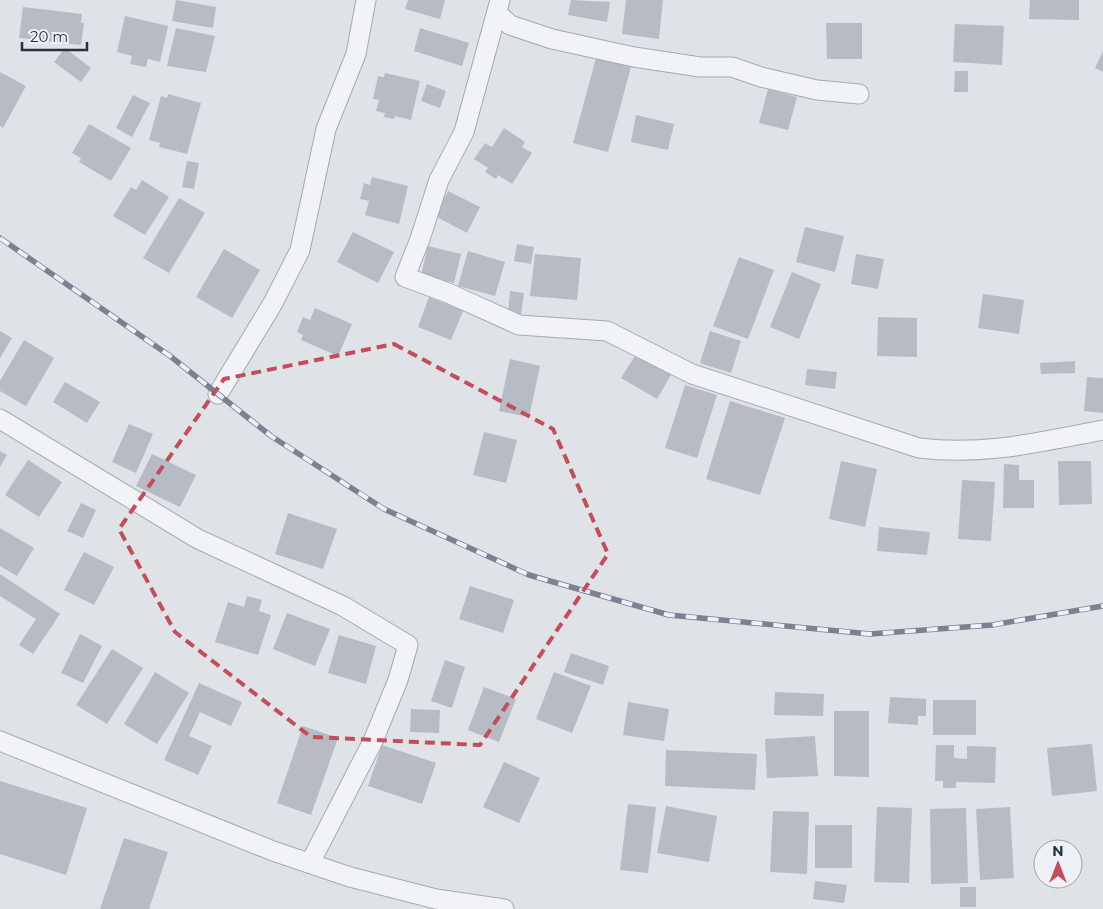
<svg xmlns="http://www.w3.org/2000/svg" width="1103" height="909" font-family="Montserrat,sans-serif">
<style>
.building{fill:#b7bbc4}
.lines{fill:none;stroke-linecap:round;stroke-linejoin:round}
.minor-casing{stroke:#a5a9b1;stroke-width:21}
.minor{stroke:#f2f3f6;stroke-width:19}
.rail-casing{stroke:#7a8190;stroke-width:5.5}
.rail{stroke:#eef1f5;stroke-width:4;stroke-dasharray:11;stroke-linecap:butt}
.marked{fill:none;stroke:#c44c5b;stroke-width:4;stroke-dasharray:10 6;stroke-linejoin:round}
</style>
<rect width="100%" height="100%" fill="#dfe2e7"/>
<path class="building" d="M176,0L216,7L213,28L172,21Z
M408,0H445L440,19L405,9Z
M571,0L610,2L607,22L568,15Z
M626,0H663L659,39L622,34Z
M1030,0H1079V20L1029,19Z
M23,7L82,14L81,23H84L81,45L19,38Z
M125,16L168,26L160,62L148,59L146,67L130,64L132,56L117,52Z
M826,23H862V59H827Z
M955,24L1004,26L1002,65L953,62Z
M176,28L215,36L206,72L167,66Z
M420,28L469,43L462,66L414,51Z
M65,48L91,68L81,82L54,62Z
M1103,51V72L1095,68Z
M596,58L631,67L608,152L573,143Z
M955,71H968V92H954Z
M0,72L26,86L3,128L0,126Z
M385,73L420,81L411,120L395,116L394,119L384,117L385,113L376,111L379,100L373,99L378,76L384,77Z
M427,84L446,91L440,108L421,101Z
M768,89L797,97L788,130L759,123Z
M168,94L201,103L187,154L159,147L160,143L149,140L161,96L167,98Z
M133,95L150,103L132,137L116,128Z
M636,115L674,124L668,150L631,142Z
M89,124L131,148L111,181L79,162L81,158L72,153Z
M504,128L525,142L522,147L532,153L512,184L498,175L496,179L485,172L488,168L474,159L485,143L492,147Z
M187,161L199,163L194,189L182,187Z
M372,177L408,186L399,224L365,215L369,201L360,199L364,183L370,185Z
M142,180L169,197L145,235L113,216L131,187L136,190Z
M448,191L480,207L467,233L435,216Z
M179,198L205,213L169,273L143,258Z
M805,227L844,236L835,272L796,262Z
M353,232L394,252L378,283L337,262Z
M517,244L534,247L531,264L514,261Z
M428,246L461,254L454,283L421,275Z
M224,249L260,270L232,318L196,297Z
M468,251L505,262L495,296L458,286Z
M535,254L581,258L577,300L530,296Z
M856,254L884,259L878,289L851,284Z
M739,257L774,270L748,339L713,326Z
M792,272L821,284L799,339L770,327Z
M510,291L524,293L521,315L508,313Z
M983,294L1024,300L1019,334L978,328Z
M429,297L463,311L451,340L418,327Z
M315,308L352,324L338,356L301,340L303,335L297,332L303,317L310,320Z
M878,317L917,318V357L877,356Z
M0,331L12,338L0,358Z
M710,331L741,341L731,373L700,363Z
M24,340L54,358L26,406L0,391V381Z
M636,354L671,375L657,399L621,378Z
M510,359L540,366L529,417L499,411Z
M1075,361V373L1041,374L1040,363Z
M807,369L837,372L835,389L805,385Z
M1087,377L1103,378V413L1084,411Z
M65,382L100,402L87,423L53,402Z
M685,385L717,395L697,458L665,448Z
M730,401L785,418L760,495L706,479Z
M129,424L153,434L136,473L112,462Z
M484,432L517,440L506,483L473,475Z
M0,451L7,455L0,467Z
M152,454L196,475L180,507L136,486Z
M28,460L62,482L39,517L5,495Z
M841,461L877,469L865,527L829,519Z
M1058,461H1091L1092,504L1059,505Z
M1004,464L1019,465V480H1034V508H1003Z
M962,480L995,482L991,541L958,539Z
M81,503L96,510L83,538L67,531Z
M288,513L337,529L323,569L275,554Z
M879,527L930,532L927,555L877,551Z
M0,528L34,548L17,576L0,566Z
M84,552L114,567L94,605L64,590Z
M0,574L60,614L33,654L19,645L36,619L0,596Z
M470,586L514,600L503,633L459,619Z
M247,596L262,600L259,611L271,615L258,655L215,642L228,602L244,607Z
M287,613L330,629L315,666L273,649Z
M80,634L102,646L83,683L61,673Z
M339,635L376,646L366,684L328,673Z
M112,649L143,668L107,724L76,705Z
M571,653L609,666L603,685L564,672Z
M445,660L465,667L452,708L431,701Z
M155,672L189,693L157,744L124,724Z
M554,672L591,686L572,733L536,719Z
M199,683L242,702L231,726L200,712L189,736L212,746L198,775L164,760Z
M484,687L516,699L499,742L468,730Z
M775,692L824,694L823,716L774,715Z
M890,697L926,699V716H918V725L888,723Z
M933,700H976V735H933Z
M628,702L669,709L664,741L623,735Z
M411,709L440,710L439,733L410,732Z
M834,711H869V777L834,776Z
M303,726L338,738L311,815L277,803Z
M815,736L818,776L767,778L765,739Z
M1092,744L1097,791L1052,796L1047,748Z
M382,745L436,763L422,804L368,786Z
M936,745H954V758L967,759V746L996,747L995,783L956,782V788H943V781H935Z
M666,750L757,754L755,790L665,786Z
M504,762L540,778L519,823L483,807Z
M0,781L87,808L66,875L0,854Z
M628,804L656,807L648,873L620,870Z
M666,806L717,816L709,862L657,853Z
M877,807L912,808L909,883L874,882Z
M1010,807L1014,878L980,880L976,809Z
M966,808L968,883L931,884L930,809Z
M773,811L809,812L807,874L770,872Z
M815,825H852V868H815Z
M124,838L168,852L149,909H100Z
M815,881L847,885L844,903L813,899Z
M960,887H976V907H960Z"/>
<g class="lines">
<defs>
<path id="minor" d="M500,0L464,132L439,180L420,239L405,277L448,293L519,325L607,331L692,374L919,448C984,456 1040,442 1103,430
M497,13L510,25L552,39L634,57L700,67H732L761,77L817,90L859,94
M218,394L273,303L300,250L326,129L356,54L366,0
M0,419L198,539L343,606L408,645L398,680L373,741L310,863
M0,741L273,851L350,877L436,899L504,909"/>
</defs>
<use href="#minor" class="minor-casing"/>
<use href="#minor" class="minor"/>
<defs>
<path id="rail" d="M0,238L170,356L271,436L384,509L529,575L669,615L870,634L992,625L1103,606"/>
</defs>
<use href="#rail" class="rail-casing"/>
<use href="#rail" class="rail"/>
</g>
<path class="marked" d="M394,344L553,429L608,554L480,745L311,737L175,632L119,529L224,379Z"/>
<g transform="translate(1058 864)"><circle r="24" fill="#eef1f5" stroke="#9fa4ab"/>
<path d="M0-4L9 19L0 12L-9 19Z" fill="#c44c5b"/>
<text y="-8" font-size="14" font-weight="bold" text-anchor="middle" fill="#29303d">N</text>
</g>
<path d="M22 42v8h65v-8" fill="none" stroke="#29303d" stroke-width="2.5"/>
<text x="30" y="42" font-size="15" fill="#29303d" stroke="#eef1f5" stroke-width="4" paint-order="stroke">20 m</text>
</svg>
